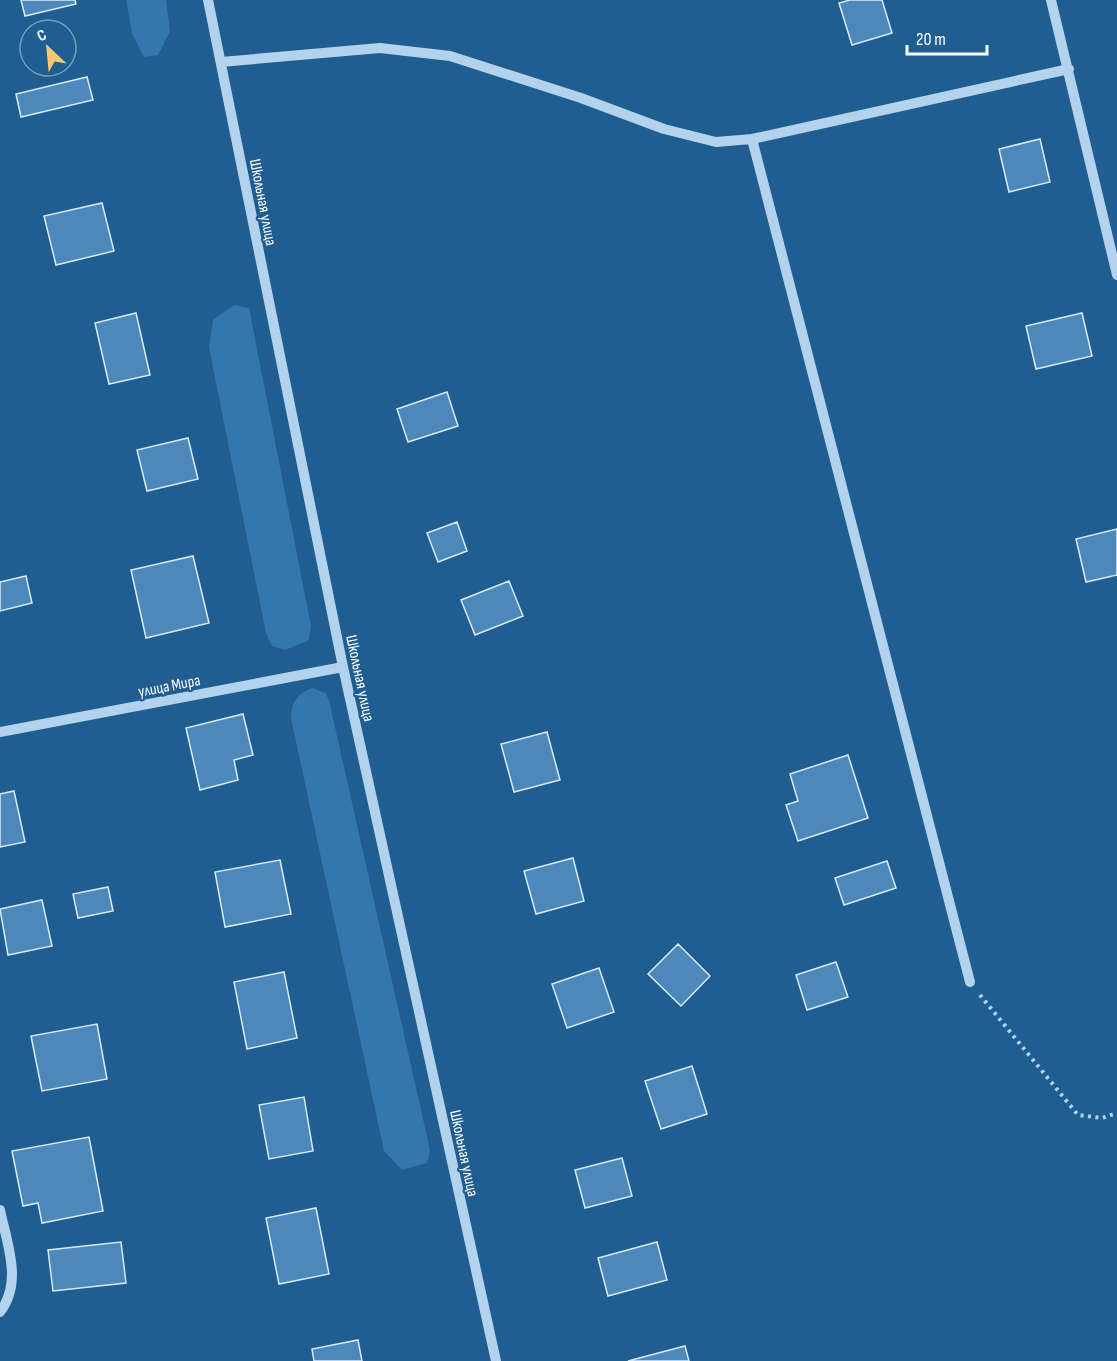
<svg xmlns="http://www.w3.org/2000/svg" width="1117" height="1361" font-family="'Sofia Sans Condensed',sans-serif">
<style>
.green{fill:#3477af}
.building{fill:#4d88ba;stroke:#d7eafa;stroke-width:1.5}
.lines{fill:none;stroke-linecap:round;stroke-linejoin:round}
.path{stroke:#b2d2ed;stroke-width:4;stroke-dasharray:3 4.5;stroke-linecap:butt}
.minor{stroke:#b2d2ed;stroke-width:10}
.labels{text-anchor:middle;stroke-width:4.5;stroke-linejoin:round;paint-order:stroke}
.street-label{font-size:16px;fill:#fff;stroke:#205d91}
</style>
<rect width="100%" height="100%" fill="#205d91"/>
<path class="green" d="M126,0H166L170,31L158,55L144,57L132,33Z
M234,305L249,308L311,626L309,640L285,650L272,646L266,633L209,347L213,320Z
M312,688L326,693L330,705L430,1150L427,1163L402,1170L384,1151L291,718C292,701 297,694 312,688Z"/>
<path class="building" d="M21,0H75L76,4L25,16Z
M850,0H882L892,33L852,45L839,3Z
M87,77L93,100L21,117L16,94Z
M1040,139L1050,182L1009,192L999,149Z
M102,203L114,251L56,265L44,216Z
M136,313L150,375L109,384L95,323Z
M1082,313L1092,356L1036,369L1026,326Z
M447,392L458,426L408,442L397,409Z
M188,438L198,479L147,491L137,450Z
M457,522L467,551L438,562L427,533Z
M1117,529V575L1086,582L1076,539Z
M193,556L209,623L146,638L131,570Z
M26,576L32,603L0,611V582Z
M509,581L523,616L475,635L461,600Z
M243,714L253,755L234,760L238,780L200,790L186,728Z
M547,732L560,780L514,792L501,744Z
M848,755L868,818L798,841L786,805L798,801L790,774Z
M14,791L25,842L0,847V794Z
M573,858L584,901L536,914L524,871Z
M280,860L291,914L225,927L215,872Z
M887,861L896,888L844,905L835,878Z
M108,887L113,911L78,918L73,894Z
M42,900L52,946L8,955L0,909Z
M678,944L710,976L681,1006L648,974Z
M836,962L848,997L807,1010L796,975Z
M599,968L614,1012L567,1028L552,984Z
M284,972L297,1038L247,1049L234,982Z
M97,1024L107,1079L42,1091L31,1036Z
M692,1066L707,1114L661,1129L645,1081Z
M304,1097L313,1151L269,1159L259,1105Z
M89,1137L103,1211L42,1223L38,1203L23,1206L12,1151Z
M622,1158L632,1196L585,1208L575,1170Z
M316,1208L329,1274L279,1284L266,1218Z
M121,1242L126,1283L53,1291L48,1250Z
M657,1242L667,1280L608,1296L598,1258Z
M358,1340L362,1361H314L312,1349Z
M685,1346L689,1361H628Z"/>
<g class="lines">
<path class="path" d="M980,995L1078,1115L1102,1118L1117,1113"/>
<path class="minor" d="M208,0L343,667L496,1361
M1051,0L1117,275
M221,62L380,48L450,56L581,98L664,129L716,142L752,139L1069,69
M752,139L970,982
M0,732L343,667
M0,1210C7,1244 23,1282 0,1312"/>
</g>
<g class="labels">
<g class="street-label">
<text transform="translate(264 202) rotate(79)" y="6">Школьная улица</text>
<text transform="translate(361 678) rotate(78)" y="6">Школьная улица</text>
<text transform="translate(169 685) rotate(-11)" y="6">улица Мира</text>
<text transform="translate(465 1153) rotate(78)" y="6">Школьная улица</text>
</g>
</g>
<g transform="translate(48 48) rotate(334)"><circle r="28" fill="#205d91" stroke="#799ebd" stroke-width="1.5"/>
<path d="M0-4.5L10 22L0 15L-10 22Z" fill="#fac672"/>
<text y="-9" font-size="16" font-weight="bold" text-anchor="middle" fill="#ffffff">С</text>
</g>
<path d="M907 45v9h80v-9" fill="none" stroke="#ffffff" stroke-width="3"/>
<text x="916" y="45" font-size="18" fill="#ffffff" stroke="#205d91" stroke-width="4.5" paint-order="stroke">20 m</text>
</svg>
